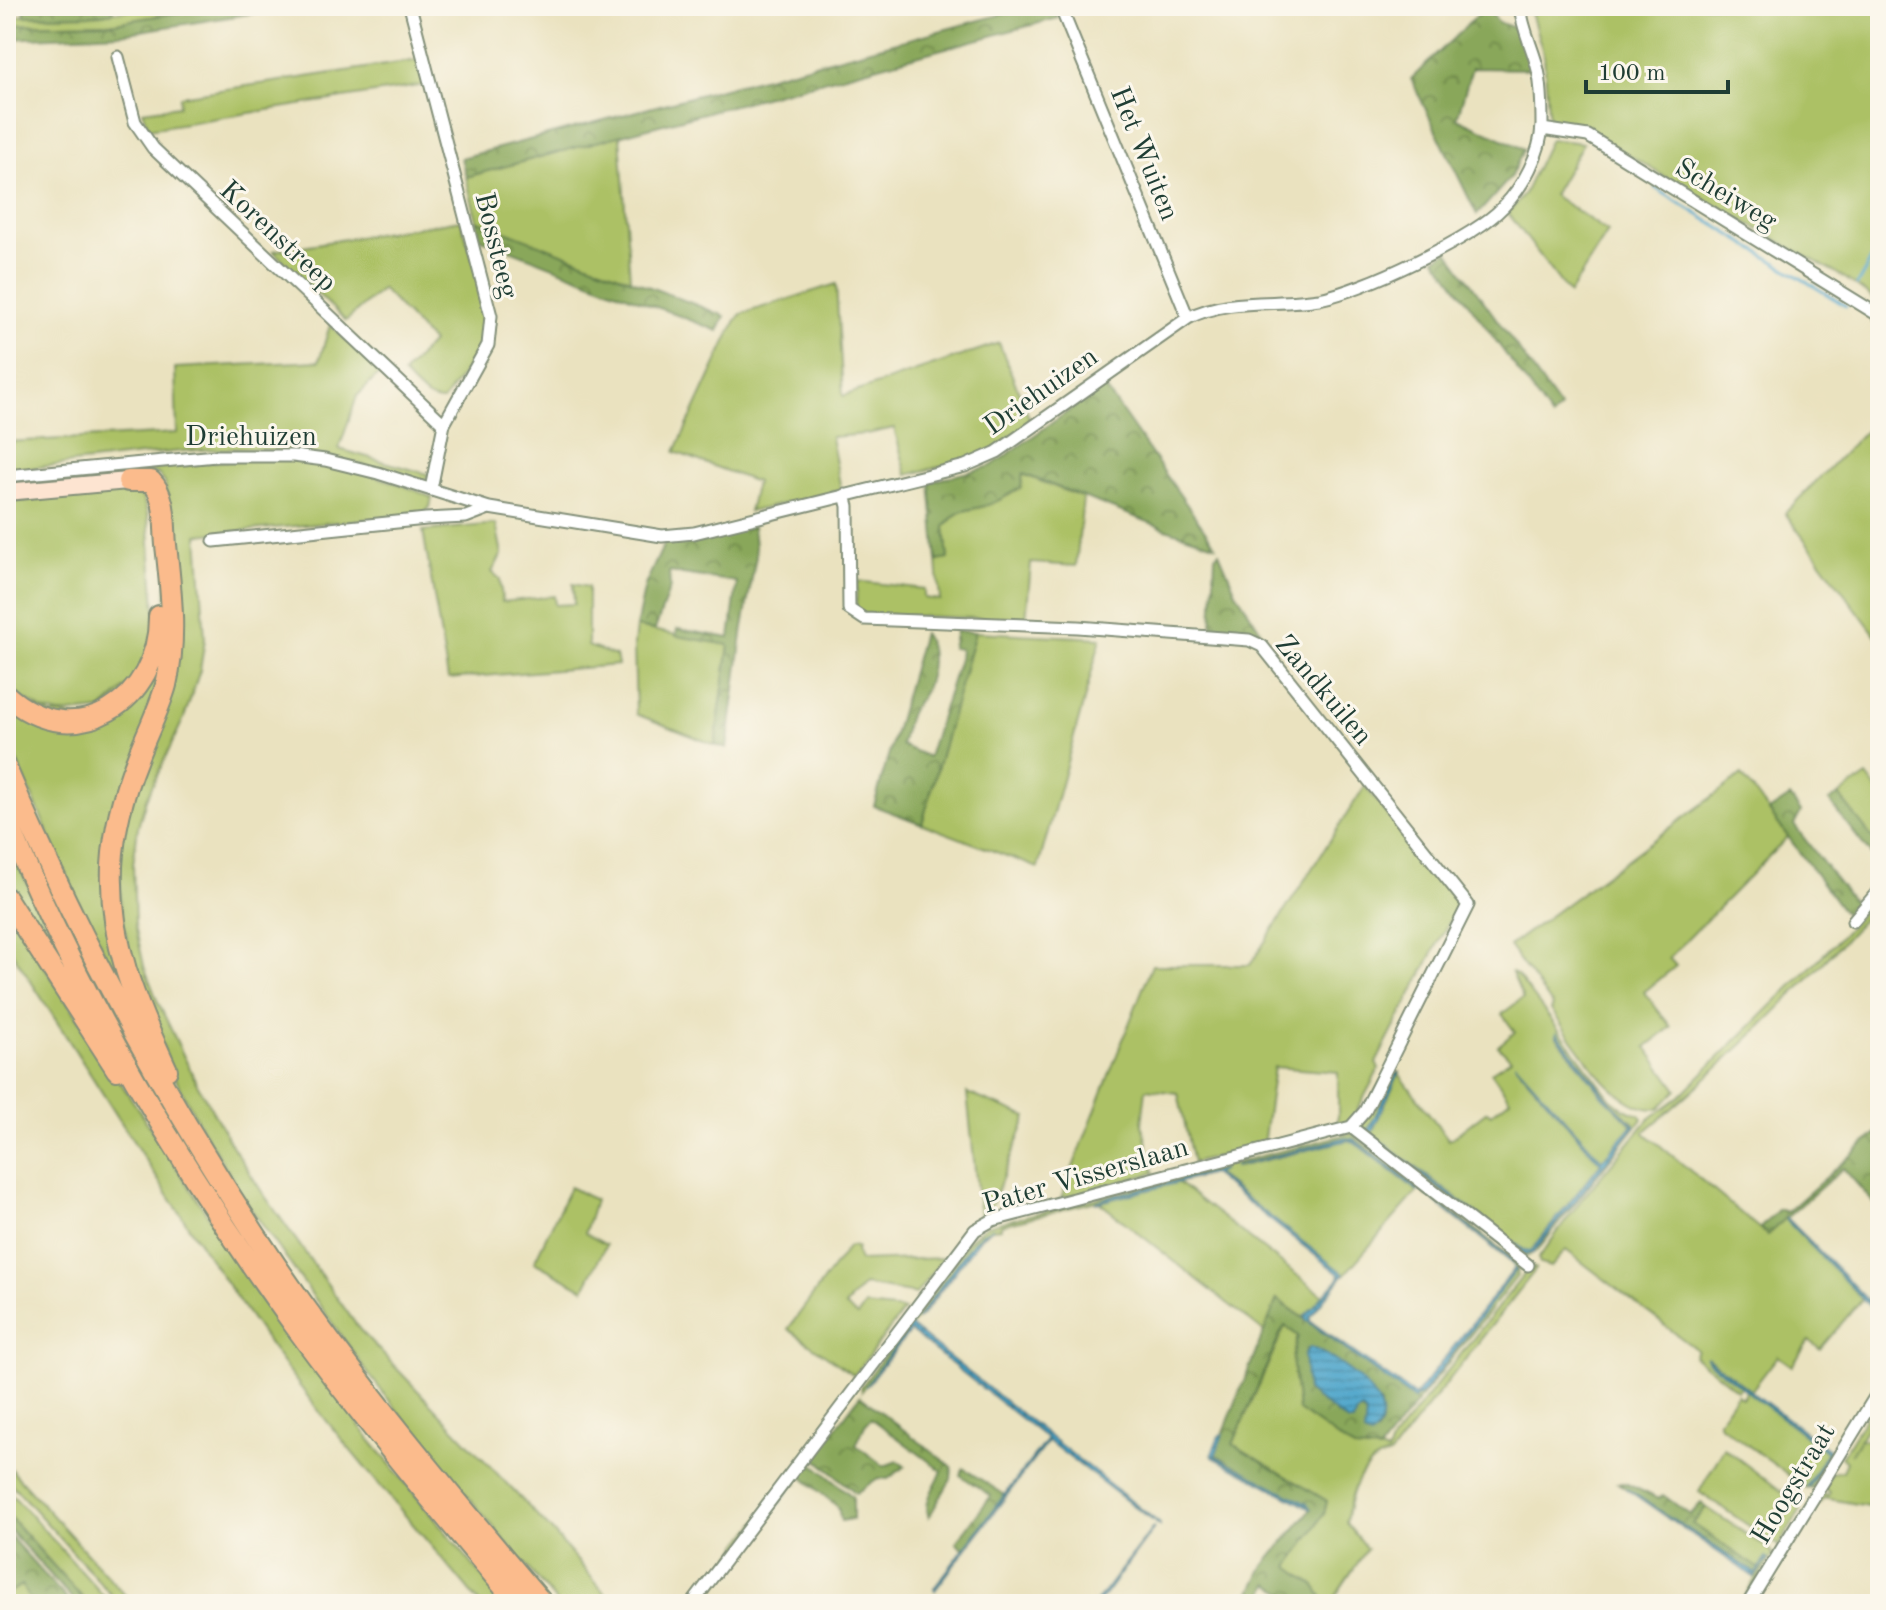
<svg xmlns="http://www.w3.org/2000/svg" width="1886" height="1610" font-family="'Old Standard TT',serif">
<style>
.green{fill:#acc165;stroke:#667f4c;stroke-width:2;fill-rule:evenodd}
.forest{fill:url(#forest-crowns);stroke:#547247;stroke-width:2;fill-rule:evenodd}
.water{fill:url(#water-rules);stroke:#367180;stroke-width:2}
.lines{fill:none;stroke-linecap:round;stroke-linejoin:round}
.stream{stroke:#4ea5cb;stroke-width:3}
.street-casing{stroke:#84907a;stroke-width:15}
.secondary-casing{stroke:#84907a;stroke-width:20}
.highway-casing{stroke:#84907a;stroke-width:24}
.street{stroke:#fff;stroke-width:11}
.secondary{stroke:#fde4d1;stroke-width:16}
.highway{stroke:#fbbb8c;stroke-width:20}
.labels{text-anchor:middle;stroke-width:6;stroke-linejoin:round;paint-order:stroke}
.street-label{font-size:28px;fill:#1f3d34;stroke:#fbf7ec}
</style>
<defs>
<pattern id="forest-crowns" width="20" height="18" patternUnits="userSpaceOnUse" patternTransform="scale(2)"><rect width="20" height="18" fill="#89a75a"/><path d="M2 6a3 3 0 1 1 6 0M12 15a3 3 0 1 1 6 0" fill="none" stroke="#6f894b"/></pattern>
<pattern id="water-rules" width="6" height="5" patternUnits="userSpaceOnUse" patternTransform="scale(2)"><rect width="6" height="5" fill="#4ea5cb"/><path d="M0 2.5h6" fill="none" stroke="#4088a6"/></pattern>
</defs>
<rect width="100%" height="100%" fill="#fbf7ec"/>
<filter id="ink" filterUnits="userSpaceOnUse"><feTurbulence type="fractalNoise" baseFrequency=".0125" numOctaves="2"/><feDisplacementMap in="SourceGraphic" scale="16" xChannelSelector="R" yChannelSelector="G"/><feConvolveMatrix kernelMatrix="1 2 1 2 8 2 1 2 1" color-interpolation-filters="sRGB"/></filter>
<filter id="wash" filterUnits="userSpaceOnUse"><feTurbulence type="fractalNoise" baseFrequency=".006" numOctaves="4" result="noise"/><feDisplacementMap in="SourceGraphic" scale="32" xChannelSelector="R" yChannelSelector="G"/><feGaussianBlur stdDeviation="1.8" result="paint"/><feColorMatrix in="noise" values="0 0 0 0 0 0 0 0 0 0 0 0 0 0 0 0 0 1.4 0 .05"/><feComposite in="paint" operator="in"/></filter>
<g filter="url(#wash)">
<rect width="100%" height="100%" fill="#eae2bf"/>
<path class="green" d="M154,6H217L115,23L6,25V16L94,15Z
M1529,6H1880V303L1845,278L1670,180L1588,130L1549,123L1544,56Z
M419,60L425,85L149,129L142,111L179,106L180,96Z
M620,135L630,279L477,221L466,177Z
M1550,139L1583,143L1553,195L1608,232L1569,294L1508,213L1523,196Z
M461,220C469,250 487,294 485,324C483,352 458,379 443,401C427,402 414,385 403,374L432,342L382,289L346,321L273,251Z
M836,284L843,396L999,343L1031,422L996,448L978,457L907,475L894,428L867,434L831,437L841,490L749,512L756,482L675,452L736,320L741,314Z
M330,325L380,373L357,396L339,449L431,475L421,482C371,466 322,453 270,450C183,445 93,462 6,471V442L177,433L175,368L319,361Z
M1880,421V641L1785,513L1862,434Z
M264,457C320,463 381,472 432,498L430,507L424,514L198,535L205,639L200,670L184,718L146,799L138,827L133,865L135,925L144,966L157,1000L196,1082L233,1147L262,1192L360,1330L551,1530L614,1604H558L424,1444L370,1376L251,1209L200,1125L174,1076L121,938L120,831L160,713L170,525L165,483L158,474L149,472L148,468Z
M1022,474L1083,498L1076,566L1031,563L1026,620L862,614L856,608L857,581L924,589V598L940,600L937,561L948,559L945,527C960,507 964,512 985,506C998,502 1010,495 1021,488Z
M127,488L143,498L148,516L156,623L145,670L101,710L51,715L6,688V503Z
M496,524L502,554L492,572L500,579L502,602L554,596L555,605L574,604L573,584L588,587V646L616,656L618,665L448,679L423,531Z
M636,627L729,645L715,745L636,714L634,644Z
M975,632L1101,638L1038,868L922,824Z
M160,653L167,657L110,845L142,1026L76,897L15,757L6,733V701L92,722Z
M1742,775L1788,837L1669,958L1676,966L1644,992L1671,1027L1646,1047L1677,1090L1659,1108C1618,1117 1574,1040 1551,1010L1553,1006L1509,946Z
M1867,776L1880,793V848L1839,795Z
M1365,786L1458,904L1376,1063L1379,1069L1351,1122L1338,1126V1072L1274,1067L1263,1145L1193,1163L1178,1093L1146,1089L1142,1124L1154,1173L1061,1198L1152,965H1250Z
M6,839L97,1028L6,885Z
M1880,892V901C1807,983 1729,1062 1644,1132L1767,1235L1786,1217L1862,1299L1820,1349L1809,1341L1792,1366L1778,1356L1751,1391L1707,1357L1741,1386L1737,1390L1694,1356L1697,1350L1566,1250L1551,1267L1540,1264L1538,1259L1581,1200L1648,1120L1680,1096L1835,943Z
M6,908L253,1284L371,1441L505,1604H480C416,1526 347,1451 287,1369C187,1232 99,1085 6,943Z
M1512,973L1517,975L1611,1099L1624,1109L1640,1115L1642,1119L1538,1250L1526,1257L1359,1130L1360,1124C1369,1107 1379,1071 1400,1072V1075L1449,1140L1487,1111L1491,1114L1510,1099L1491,1072L1511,1059L1498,1046L1515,1032L1502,1014L1523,998ZM1557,1034L1612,1103L1634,1123L1635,1127L1536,1249L1525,1254L1371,1137L1365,1129L1369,1130L1399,1073L1371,1133L1527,1252L1531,1251L1601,1163L1515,1064L1600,1158L1603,1160L1633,1126L1604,1097L1556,1036Z
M967,1093L1027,1117L987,1216L980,1218Z
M1351,1133L1519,1263L1517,1276L1417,1402L1413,1399L1422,1394L1516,1270L1512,1260L1430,1196L1428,1197L1419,1188L1354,1139L1344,1138L1235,1165L1238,1167L1348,1140L1354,1142L1418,1191L1344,1275L1215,1173L1223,1169L1001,1225V1228L990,1229L973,1242L862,1391L861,1387L968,1241L986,1226Z
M1177,1182L1324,1296L1305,1316L1306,1319L1277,1299L1264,1332L1099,1202Z
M570,1187L595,1200L585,1233L606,1245L584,1289L534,1262Z
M849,1246L857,1247L856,1251L860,1261L943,1258L916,1294L864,1285L845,1306L857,1316L865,1306L904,1310L854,1375L788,1329Z
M1532,1267L1536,1269L1390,1455C1359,1462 1350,1494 1346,1523L1367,1549L1330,1604H1321L1323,1598L1315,1586L1288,1567L1324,1514L1327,1501L1233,1444L1285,1326L1298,1336L1292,1358L1298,1410L1354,1449H1376L1387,1453L1392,1441L1526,1272Z
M1747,1390L1827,1452L1809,1487L1845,1430L1847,1432L1812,1489L1806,1488L1719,1424V1420L1737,1394L1742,1398Z
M1876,1407L1879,1410L1876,1411L1850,1455L1860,1439L1880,1442V1508L1823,1498L1821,1503L1816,1500L1819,1492L1828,1496L1830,1492L1824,1489L1831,1473L1842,1471L1846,1462L1841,1457L1871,1408Z
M1724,1448L1800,1505L1801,1509L1779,1546L1699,1492Z
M6,1464L133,1604H119L115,1599L6,1478Z
M794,1482L797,1483L791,1485L782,1495L712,1593L725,1604H695L785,1484Z
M6,1488L111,1604H88L6,1513Z
M1706,1507L1770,1550L1773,1555L1744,1604H1740L1768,1558L1759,1569L1693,1524Z
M21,1585L34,1604H6V1595Z"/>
<path class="forest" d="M23,6H112L114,12L94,15L25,16Z
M217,6H300L121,34L6,39V25L115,23Z
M1033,6H1053L1058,18L466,177L461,158Z
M1486,7L1498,22L1520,30L1531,69L1472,68L1457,118L1524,149L1510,178L1477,215L1411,79Z
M477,221L482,222L725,316L718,331L479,238Z
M1448,251L1560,408L1552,418L1436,258Z
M1104,386L1215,545L1169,530L1023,474L1021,487C1010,494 998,502 985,506C964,512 959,507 945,527L948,559L937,561L930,482L991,466Z
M753,527L756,556L743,627L727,749L715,745L729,645L676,636L677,629L730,638L737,582L669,572L670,587L655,630L636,627L645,585L665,542Z
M1219,552L1235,590L1262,633L1212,629L1215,556Z
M956,631L975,632L922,824L874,806L923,633C936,650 931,675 923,694C919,701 912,707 909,715C906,724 904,735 901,745L928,757L959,659L960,649L952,648Z
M1839,795L1880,848V866L1829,801Z
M1790,797L1801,812L1794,825L1857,907L1848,918L1769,811Z
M1880,1130V1210L1843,1168L1767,1235L1760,1228L1779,1209L1787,1212Z
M1277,1299L1417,1402L1379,1451L1354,1449L1298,1410L1292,1358L1298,1336L1285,1326L1281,1332L1233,1444L1327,1501L1324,1514L1289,1567L1315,1586L1323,1598L1321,1604H1303L1269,1584L1260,1604H1245L1263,1567L1311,1509L1215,1454ZM1306,1350L1380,1404L1381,1423L1377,1432L1366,1420V1414L1359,1410L1348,1422L1307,1391Z
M860,1396L952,1467L951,1479L929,1517C922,1503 936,1485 942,1471L871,1418L865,1425L856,1445L884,1466L897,1461L905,1466L888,1479L878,1478L856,1493L814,1457Z
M810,1461L853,1497V1519L841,1521L838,1507L802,1477L800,1474Z
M963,1468L1005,1495L964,1549L956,1542L991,1496L960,1475Z
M1618,1483H1625L1659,1499L1663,1495L1690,1515L1701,1503L1706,1507L1693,1524L1759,1569L1756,1574Z
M6,1513L88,1604H77L6,1526Z
M6,1532L71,1604H33L21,1585L6,1595Z"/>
<path class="water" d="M1557,1033L1611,1103L1635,1126L1536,1249L1533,1253L1525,1254L1364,1130L1369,1129L1395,1074L1399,1073L1371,1134L1524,1250L1531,1251L1601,1163L1515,1063L1602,1160L1633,1125L1604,1097L1556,1035Z
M1344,1138L1353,1139L1421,1191H1418L1354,1142L1348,1140L1234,1167Z
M1223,1169L1215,1174L1344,1274L1310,1317V1321L1415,1396L1515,1268L1512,1263L1428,1196L1512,1260L1516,1270L1422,1394L1413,1399L1306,1320L1305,1316L1340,1277L1339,1274L1212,1174L1095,1203L1109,1197Z
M1787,1218L1880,1313V1317L1787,1221Z
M993,1228L981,1237L923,1314L916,1320L973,1242L983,1233Z
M910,1326L1160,1524V1526L1048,1441L935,1590L934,1588L1047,1439L910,1331L865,1387Z
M1310,1347C1336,1358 1408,1405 1371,1437L1364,1434L1366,1414L1362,1410L1356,1413L1353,1422H1348L1307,1391L1304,1354Z
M1706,1357L1830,1451L1809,1487L1807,1486L1827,1452L1710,1363Z
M1223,1434L1215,1456L1307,1504L1311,1509L1213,1457L1212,1453L1219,1436Z
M792,1485H793L723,1578L722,1576Z
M1625,1488L1756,1574L1766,1557L1768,1559L1754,1577Z
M1154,1528L1098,1604H1095L1152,1529Z"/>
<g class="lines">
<path class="stream" d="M1655,188L1846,306
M1857,285L1880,244"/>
</g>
</g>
<g filter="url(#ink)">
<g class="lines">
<defs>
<path id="street" d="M410,6L491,316L488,345L444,424L431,489
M1060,6L1188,318
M118,57L135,122L153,148L444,424
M1542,129L1588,136L1880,316
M6,476L216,456H293L325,460L378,473L489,508L662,536L694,533L965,466L997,452L1188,318C1228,297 1276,306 1319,299C1362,291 1474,238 1503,207C1523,187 1541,153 1542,125C1542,107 1542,88 1538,70C1533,48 1522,29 1520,6
M214,541L426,519L466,517L489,508
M1853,921L1880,889
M1351,1127L1528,1265
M692,1604L975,1230L993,1220L1351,1127L1365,1111L1468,905L1262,646L1249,640L1078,627L864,619L849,609L848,506L845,495
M1748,1604L1880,1389"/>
<path id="secondary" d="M6,492L128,481"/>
<path id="highway" d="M128,481H151C167,497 164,524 166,545C171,591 177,639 166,685C159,710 146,735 137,759C123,794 114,828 112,866C109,944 135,1000 167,1070
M6,695C75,757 160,701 159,616
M6,768C80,943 170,1109 277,1267C358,1385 451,1495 543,1604
M6,817C76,992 184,1174 295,1326C365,1422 442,1513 518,1604
M6,898L117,1070"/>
</defs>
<use href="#street" class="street-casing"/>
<use href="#secondary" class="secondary-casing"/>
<use href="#highway" class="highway-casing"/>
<use href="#street" class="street"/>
<use href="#secondary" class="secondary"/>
<use href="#highway" class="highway"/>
</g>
</g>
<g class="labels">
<g class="street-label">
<text transform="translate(1146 153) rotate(68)" y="10">Het Wuiten</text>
<text transform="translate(1727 193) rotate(31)" y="10">Scheiweg</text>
<text transform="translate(279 235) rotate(43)" y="10">Korenstreep</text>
<text transform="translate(498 245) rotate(76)" y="10">Bossteeg</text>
<text transform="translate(1040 390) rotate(-35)" y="10">Driehuizen</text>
<text x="251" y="445">Driehuizen</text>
<text transform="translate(1325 689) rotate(50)" y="10">Zandkuilen</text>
<text transform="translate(1085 1174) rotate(-16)" y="10">Pater Visserslaan</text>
<text transform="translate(1792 1483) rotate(-59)" y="10">Hoogstraat</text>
</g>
</g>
<rect width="1886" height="1610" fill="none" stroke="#fbf7ec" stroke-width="32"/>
<path d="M1586 80v12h142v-12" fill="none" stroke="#1f3d34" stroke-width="4"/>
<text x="1598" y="80" font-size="24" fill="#1f3d34" stroke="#fbf7ec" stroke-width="6" paint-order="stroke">100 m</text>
</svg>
